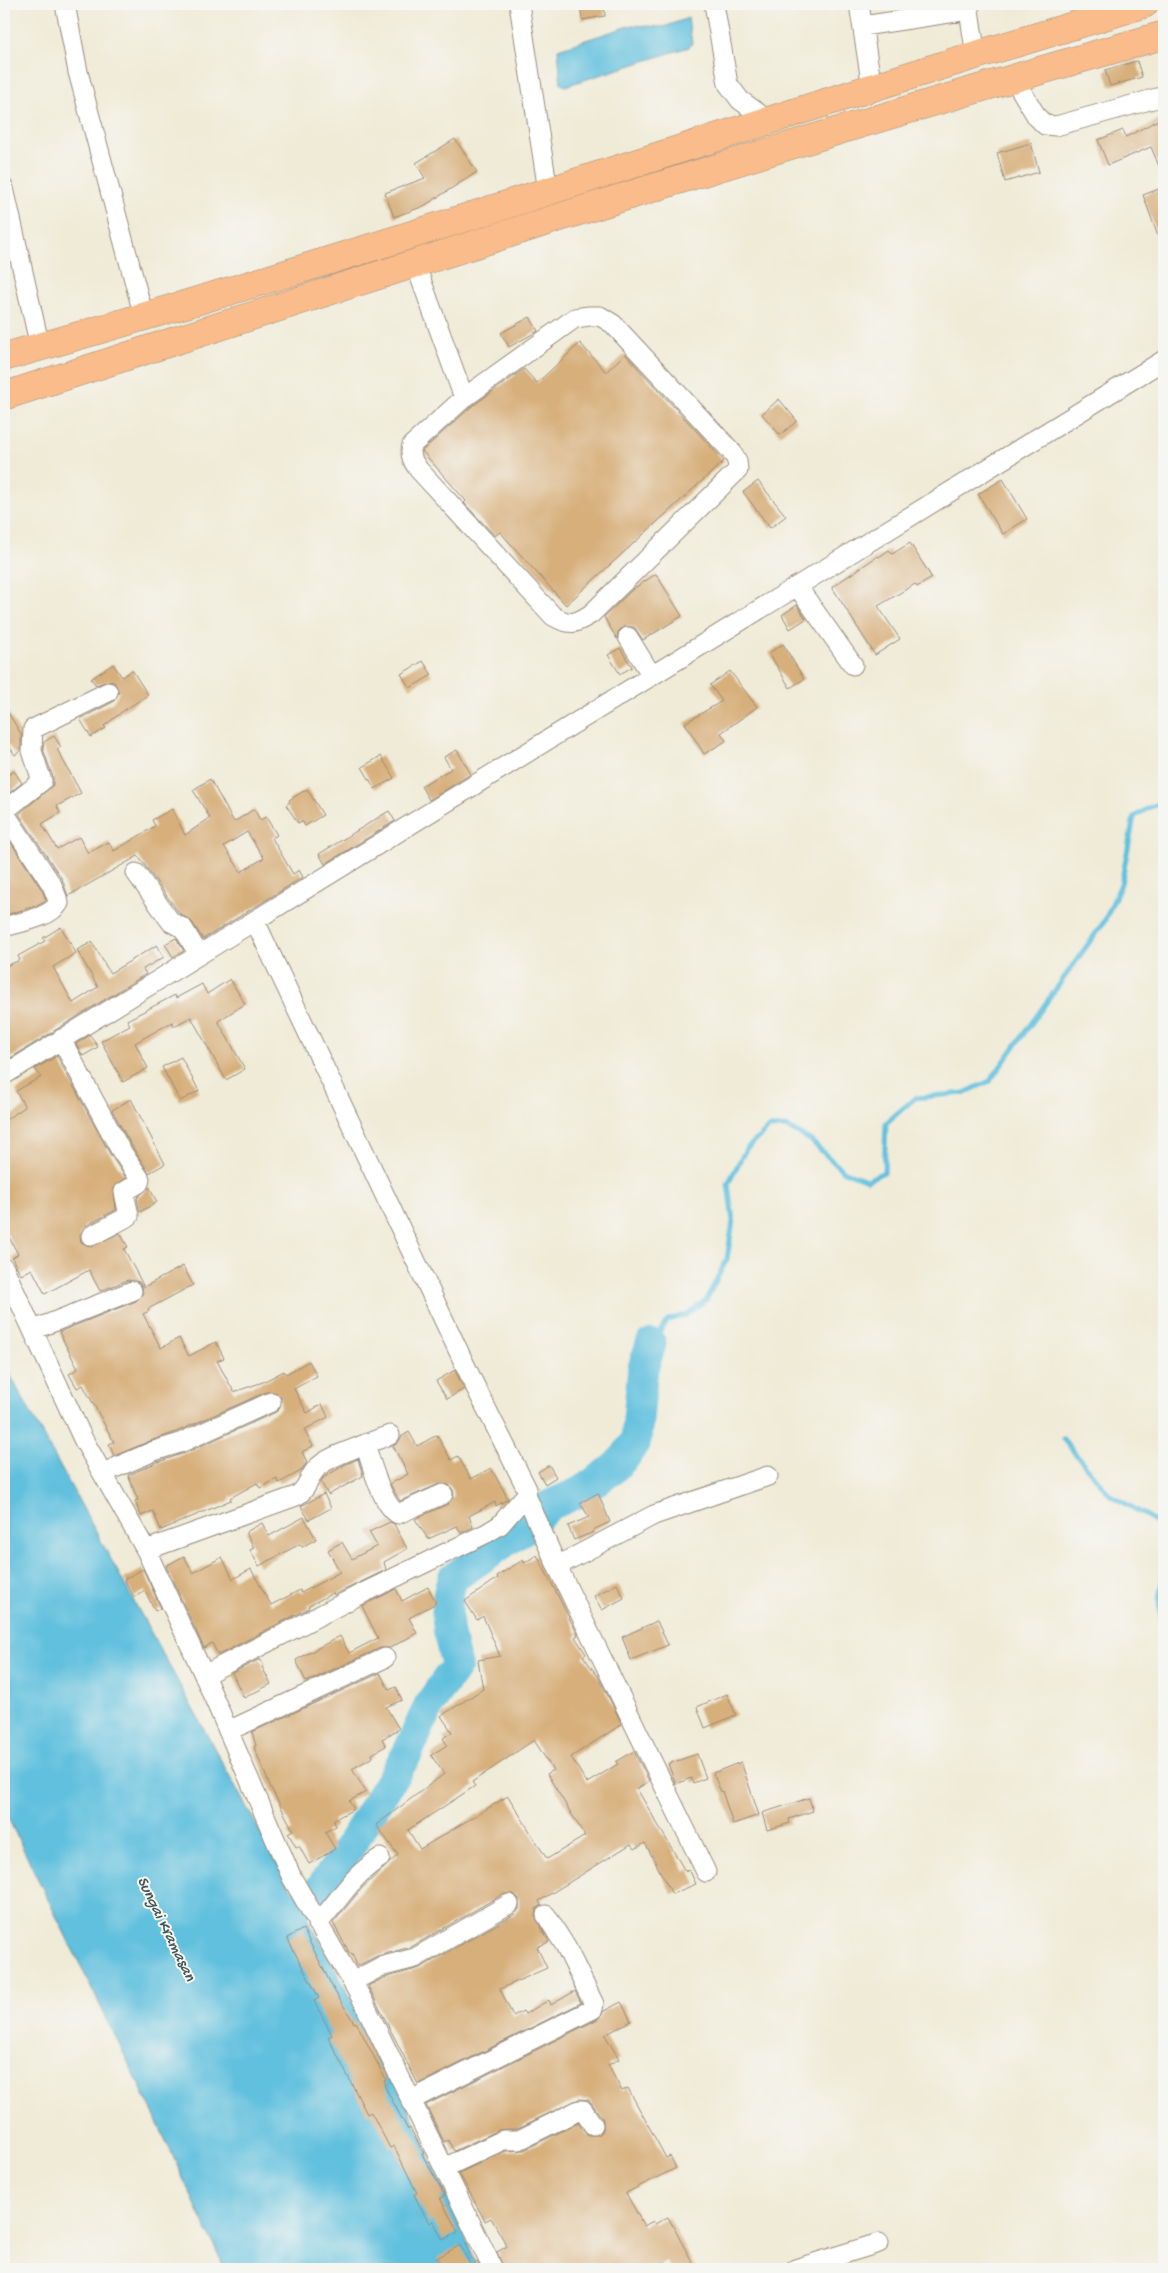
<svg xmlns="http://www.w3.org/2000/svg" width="1168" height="2273" font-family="'Gochi Hand',sans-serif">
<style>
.water{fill:#60c0de;stroke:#4e757e}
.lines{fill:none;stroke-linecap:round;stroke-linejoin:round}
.stream{stroke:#60c0de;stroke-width:5}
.river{stroke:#60c0de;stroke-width:31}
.building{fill:#d7af7a;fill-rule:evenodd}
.minor-casing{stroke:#968a7a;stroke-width:21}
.highway-casing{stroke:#968a7a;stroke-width:29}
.minor{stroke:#fff;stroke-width:19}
.highway{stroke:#f9bc8a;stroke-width:28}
.labels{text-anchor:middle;stroke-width:4;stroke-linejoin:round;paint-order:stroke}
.water-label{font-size:16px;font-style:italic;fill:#465758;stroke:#f6f6f2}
</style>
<rect width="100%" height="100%" fill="#f6f6f2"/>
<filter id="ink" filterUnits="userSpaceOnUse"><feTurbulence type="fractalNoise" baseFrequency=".02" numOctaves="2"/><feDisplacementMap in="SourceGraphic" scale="10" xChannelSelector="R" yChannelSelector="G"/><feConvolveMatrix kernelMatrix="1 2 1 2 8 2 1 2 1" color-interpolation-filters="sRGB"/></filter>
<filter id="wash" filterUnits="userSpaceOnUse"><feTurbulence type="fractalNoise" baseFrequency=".0096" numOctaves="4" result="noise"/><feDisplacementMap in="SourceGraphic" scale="20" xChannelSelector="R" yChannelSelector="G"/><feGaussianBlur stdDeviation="1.12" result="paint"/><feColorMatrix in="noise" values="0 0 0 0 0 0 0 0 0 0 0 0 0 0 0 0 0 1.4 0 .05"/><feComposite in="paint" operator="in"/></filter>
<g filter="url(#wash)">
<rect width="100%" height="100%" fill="#f0ebd7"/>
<path class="water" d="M688,18L692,43L689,47L565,86L561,84L558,49L632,25L664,27Z
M4,1364L396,2080L479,2269H225L153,2113L4,1810Z"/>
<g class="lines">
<path class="stream" d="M651,1344L668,1320L686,1315L706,1300L727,1259L733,1221L728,1184L746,1149L769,1128L786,1127L810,1140L843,1171L867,1180L884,1172L886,1123L915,1098L964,1093L990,1081L1104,922L1121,884L1134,817L1148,808L1164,802
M1063,1439L1110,1495L1147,1516L1164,1531
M1164,1573C1160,1591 1156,1607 1164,1625"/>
<path class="river" d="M278,1917L317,1893L347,1851L407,1754L429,1705L457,1665C448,1639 442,1604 453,1578L527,1527L550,1505L580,1492L612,1470L625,1457L636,1440L643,1368L651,1344"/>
</g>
<g id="blocks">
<path class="building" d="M580,4H604L605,16L582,20Z
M1137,61L1142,77L1110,86L1105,70Z
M1164,117V178L1151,147L1108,165L1098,140L1123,130L1126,137Z
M455,139L477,172L424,206L394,217L385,193L425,178L416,163Z
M1031,143L1039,172L1005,182L997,153Z
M1164,187V249L1163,250L1143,195Z
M530,317L538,331L509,347L501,333Z
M580,343L606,372L625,354L724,461L566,605L500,532L495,536L464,503L466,501L422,451L471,407L524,369L537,383Z
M779,399L797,421L780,435L762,414Z
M1003,479L1027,519L1003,534L978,494Z
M758,481L786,516L770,528L743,492Z
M910,543L932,578L917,587L915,584L878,606L900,639L875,655L832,587L878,556L879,557L889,550L892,554Z
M656,574L682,616L643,640L634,627H623L618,632L617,639L604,617L633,589Z
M797,605L806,619L790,629L782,615Z
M783,644L804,679L790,688L769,653Z
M620,648L632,667L620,674L608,655Z
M423,661L432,675L410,688L401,674Z
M113,664L122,677L132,670L148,695L123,711L104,726L106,728L91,737L80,719L113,702L119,692L114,682L108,681L96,685L91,679Z
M730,671L757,707L721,733L726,741L704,754L685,723L722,701L710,685Z
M4,706L21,734V751L15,755L4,739Z
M54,736L61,747L57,749L81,793L57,806L60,813L42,824L57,849L79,837L88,853L109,842L114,851L155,826L152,820L172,809L185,835L210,818L193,790L210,779L234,822L254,809L260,820L266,817L277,835L272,838L293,874L299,870L303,877L203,939L192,922L179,913L138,856L68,896L62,879L19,814L53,785V777L43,749L44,742ZM247,832L264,858L241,872L224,846Z
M457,750L471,774L429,800L421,786L451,769L444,757Z
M381,756L394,778L375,789L362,767Z
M14,771L22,783L4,797V778Z
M307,789L323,815L305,826L302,821L298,823L286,805L290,802L289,800Z
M389,811L395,821L325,864L319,854Z
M4,832L42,890L46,900L35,906L6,915L4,910Z
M61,927L76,953L53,967L73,1003L98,987L77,950L92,942L110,973L157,945L164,957L143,969L146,974L4,1062V967L20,960L18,956L45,941L43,938Z
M176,938L184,951L173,957L165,944Z
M230,979L245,1004L218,1021L245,1069L226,1080L191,1017L174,1026L172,1022L135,1043L148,1068L123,1082L101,1041L130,1025L127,1020L175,995L176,998L202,984L207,994Z
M90,1035L98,1047L83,1056L76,1044Z
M57,1056L110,1154L126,1178L114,1188L116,1210L85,1226L80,1235L81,1242L91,1247L120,1233L128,1247L124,1249L144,1287L183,1266L193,1285L148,1309L149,1311L143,1314L161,1348L179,1338L189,1356L216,1342L224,1358L217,1361L234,1392L263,1382L284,1371L286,1374L309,1361L317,1376L294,1389L307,1413L322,1404L328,1417L304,1430L313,1446L302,1452L307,1462L301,1471L279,1483L277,1479L260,1488L257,1483L230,1498L231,1500L161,1530L153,1511L141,1516L135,1501L138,1500L128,1475L158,1462L185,1453L276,1412L280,1408L281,1398L277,1393L266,1392L176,1432L150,1441L114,1456L109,1444L114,1442L83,1385L77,1388L69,1374L78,1369L59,1332L136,1301L143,1293L142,1286L139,1282L128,1280L100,1291L89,1270L45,1294L32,1269L21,1275L12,1258L18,1254L4,1228V1121L25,1107L16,1091L41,1077L35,1069Z
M181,1057L199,1091L180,1101L162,1067Z
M131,1099L165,1164L149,1173L130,1143L112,1110Z
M149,1187L157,1202L140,1212L137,1198Z
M455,1370L464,1389L447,1399L436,1381Z
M409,1432L417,1446L437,1435L451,1460L458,1456L471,1479L491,1468L508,1499L496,1506L495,1502L469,1516L473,1527L461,1533L457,1526L428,1539L415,1519L448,1504L454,1496L453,1490L449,1485L439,1484L400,1501L390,1484L408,1474L393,1446L398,1443L401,1437Z
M358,1459L363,1476L328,1495L321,1482L323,1478L346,1464Z
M549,1465L556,1477L545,1484L538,1472Z
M598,1493L610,1522L593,1530L594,1532L574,1540L568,1526L589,1517L580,1503Z
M324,1494L331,1508L309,1520L301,1506Z
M304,1517L316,1539L302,1547L300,1544L259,1566L250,1550L254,1548L246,1532L262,1523L269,1536Z
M390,1522L394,1524L407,1549L384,1562L386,1570L334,1595L333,1593L308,1606L309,1608L218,1655L212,1643L204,1648L166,1566L184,1556L193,1573L222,1557L233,1579L251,1569L271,1605L300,1590L301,1593L340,1572L328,1550L342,1542L352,1559L377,1546L369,1532Z
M537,1555L578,1635L575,1637L586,1654L583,1656L599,1678L622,1724L571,1757L587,1783L618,1764L616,1762L634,1751L649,1781L637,1789L685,1871L689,1869L696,1884L672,1894L645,1843L635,1849L631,1844L539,1901L541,1905L536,1909L535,1916L549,1942L537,1947L547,1968L500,1989L513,2016L523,2011L525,2014L549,2000L551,2005L575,1991L581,2003L418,2084L368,1986L384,1978L420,1968L515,1914L519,1909V1899L514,1894H503L411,1947L377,1956L357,1966L352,1953L350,1954L333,1923L362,1888L398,1855L376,1825L444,1774L431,1755L447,1745L443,1738L452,1732L441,1716L483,1689L478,1660L500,1656L483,1616L477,1620L465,1601L498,1578L497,1576L523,1560L524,1563ZM534,1740L553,1770L547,1774L585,1836L547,1859L508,1796L420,1849L408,1830L475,1786L472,1782Z
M143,1569L161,1608L155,1611L145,1591L134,1597L124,1579Z
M617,1584L624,1598L602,1610L594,1596Z
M428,1587L436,1603L409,1618L417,1633L390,1648H380L306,1682L296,1660L340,1636L349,1653L378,1638L362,1606L396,1589L402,1601Z
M657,1621L668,1645L631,1660L622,1637Z
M260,1659L264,1666L262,1667L271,1684L244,1698L232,1673Z
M380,1673L389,1690L396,1687L402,1700L386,1707L399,1729L382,1739L386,1746L372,1754L373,1757L352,1769L366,1792L349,1801L354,1809L333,1820L336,1826L325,1832L335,1849L309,1864L299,1846L296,1847L288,1833L293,1830L271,1788L254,1747L256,1746L252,1732Z
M727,1694L736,1715L705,1728L697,1707Z
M697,1754L706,1778L693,1783L691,1778L676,1784L668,1764Z
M741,1762L759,1815L733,1824L722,1791L721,1792L713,1773Z
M809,1798L813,1811L789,1819L790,1823L767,1830L762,1813Z
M303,1929L334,1990L354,2023L356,2022L386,2080L384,2081L386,2084L384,2085L408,2130L410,2128L424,2153L422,2154L445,2196L440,2198L458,2232L443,2240L433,2221L429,2223L420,2207L414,2194L417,2193L394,2146L390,2148L371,2112L367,2114L328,2037L332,2035L314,2001L319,1998L287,1938Z
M621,2002L631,2021L605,2035L619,2059L608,2065L622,2091L628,2088L666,2158L670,2156L676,2168L626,2193L644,2226L653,2221L655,2224L668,2217L696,2269H670L666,2262L653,2269H504L497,2252L507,2246L491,2218L485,2221L459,2173L506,2151L524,2150L578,2123L588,2135H599L603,2130V2119L589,2100L579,2099L516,2129L499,2130L454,2151L448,2140L444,2142L426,2105L598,2019L604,2011Z
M460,2245L471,2266L477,2262L481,2269H444L437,2258Z"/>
</g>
</g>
<g filter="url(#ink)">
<use href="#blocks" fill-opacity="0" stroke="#968a7a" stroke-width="1"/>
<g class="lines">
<defs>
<path id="minor" d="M65,4L78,72L144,317
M519,4L548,191
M714,4L728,84L740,100L769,121
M859,4L872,88
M968,4L976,56
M863,26L969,10
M1014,79L1037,117L1045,125L1056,126L1164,96
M4,188L40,347
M415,263L464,398
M589,316H600L613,324L732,452L737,461L738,470L591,614C575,624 570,626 553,616L419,470C413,462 409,455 412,445L464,398L575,318Z
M797,586L853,665
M628,637L652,676
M4,811L42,781L32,751L33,729L108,692
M4,812L52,885L59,903C50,918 20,922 4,927
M136,873L171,922L183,928L199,955
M61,1039L120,1149L140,1179L139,1183L124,1192L129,1216L91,1236
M4,1075L1164,360
M4,1268L83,1439L146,1550L204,1675L292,1878L362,1999L493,2269
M33,1330L132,1291
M365,1444L390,1435
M103,1473L154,1451L180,1443L271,1402
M526,1495L557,1566L706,1872
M146,1550L296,1496C308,1490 308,1477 317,1468C329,1456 350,1451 365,1444C371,1462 382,1506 398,1514L443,1494
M557,1566L654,1515L768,1476
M204,1675L365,1592L487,1533L500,1525L526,1495L527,1489L476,1388L255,921
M228,1731L385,1658
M317,1924C340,1900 351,1876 380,1858
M352,1982L380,1967L415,1958L509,1904
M411,2100L593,2009L594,2004L566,1947L546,1915
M444,2168L503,2140H519L579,2110H583L593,2125
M795,2269L879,2243"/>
<path id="highway" d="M4,357C310,271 612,170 915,74C991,50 1068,28 1144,4
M4,396C389,272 774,145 1164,35"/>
</defs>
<use href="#minor" class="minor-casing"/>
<use href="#highway" class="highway-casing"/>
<use href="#minor" class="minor"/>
<use href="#highway" class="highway"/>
</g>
</g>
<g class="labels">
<g class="water-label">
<text transform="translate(168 1928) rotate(64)" y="6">Sungai Kramasan</text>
</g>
</g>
<rect width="1168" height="2273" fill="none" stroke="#f6f6f2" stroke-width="20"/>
</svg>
